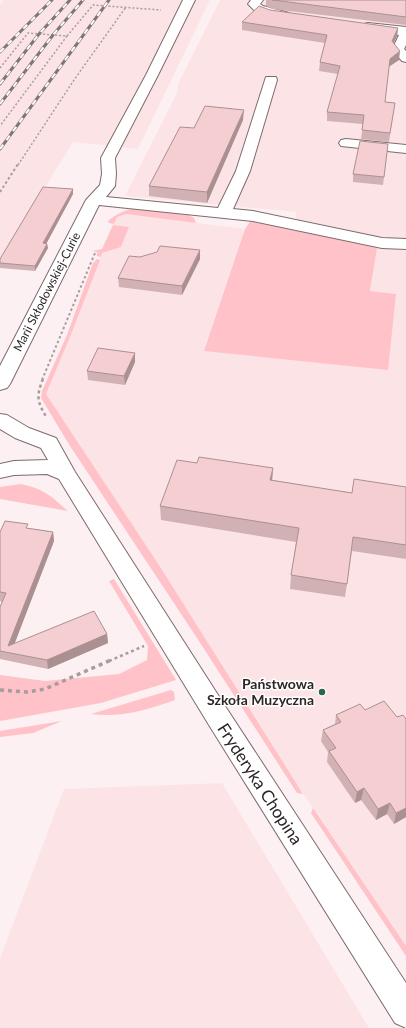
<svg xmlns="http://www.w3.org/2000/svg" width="406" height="1028" font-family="Lato,sans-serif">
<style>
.built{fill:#fce4e6}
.green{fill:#ffc2c8}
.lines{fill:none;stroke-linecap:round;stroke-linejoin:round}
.minor-casing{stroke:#7d6b6c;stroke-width:2}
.path-far3{stroke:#a89d9e;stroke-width:1.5;stroke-dasharray:2 2;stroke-linecap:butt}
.path-far2{stroke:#a89d9e;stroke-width:2;stroke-dasharray:2.5 2.5;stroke-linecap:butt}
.path-far1{stroke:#a89d9e;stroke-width:2.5;stroke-dasharray:3 3;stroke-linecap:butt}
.path{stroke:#a89d9e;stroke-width:3.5;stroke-dasharray:4 4;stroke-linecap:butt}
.minor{fill:#fff;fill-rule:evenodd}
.rail-casing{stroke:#807677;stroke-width:3}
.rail{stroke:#fff;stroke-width:2;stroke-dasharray:5.5;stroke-linecap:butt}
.wall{fill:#d2b1b4}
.shaded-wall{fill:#ab9092}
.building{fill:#f4ced1;stroke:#ab9092}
.poi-dot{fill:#2b6650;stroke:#fff;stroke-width:1.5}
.labels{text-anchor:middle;stroke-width:3;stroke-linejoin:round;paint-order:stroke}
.far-street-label{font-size:12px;fill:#2d2526;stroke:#fff}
.poi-label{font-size:14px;font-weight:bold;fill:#2d2526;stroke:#fff;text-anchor:end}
.near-street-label{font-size:17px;fill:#2d2526;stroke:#fff}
</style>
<rect width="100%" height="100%" fill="#fdf0f2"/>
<path class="built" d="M4,0H210L138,149L73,142L0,261V5Z
M220,0H406V946L290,774L159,565L46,394L70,337L102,253L121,247L129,227L113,225L117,217L126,214L245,229L204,351L396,294L370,291L378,237L296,219V212L125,196L178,91V84Z
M222,783L369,1028H0V958L64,789Z"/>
<path class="green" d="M134,208L189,215L194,218L196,223L126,214L117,217L114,224L109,223L108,221C116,214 124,211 134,208Z
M251,220L377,248L370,291L396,294L388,370L204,351L245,229Z
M113,225L129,227L121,247L102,253L101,257L97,256V252L92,251L102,249Z
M97,259L100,260L70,337L46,394L159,565L303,794L297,793L197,638L70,446L41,398L42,391L67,335L93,263Z
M21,484C44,489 51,496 68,511L0,499V487Z
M114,579L176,680L101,703L0,721V675L45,681L119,674L147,660L148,646L109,581Z
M171,690L174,692L175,700C147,710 122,718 91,714Z
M62,721L33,733L0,737V731Z
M313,808L406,946V956L311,813Z"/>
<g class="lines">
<defs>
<path id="minor" d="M183,0H195L158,75L115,158L116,174L115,186L106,197L218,208L236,171L265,80L266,77H276L277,80L250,171L233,209L253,211L382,238L406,239V249L382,248L253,221L99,205L10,384L7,388L0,390V366L86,200L100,185L102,174L101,158L146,75Z
M251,0H263L260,4L263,6L289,13L291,15L289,17L285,18L255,11L248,4Z
M368,23L406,27V45L404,49L406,51V62L402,61L392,50L399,35L364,30L362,27L364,24Z
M346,139L406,145V153L341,146L339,143L341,140Z
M0,414L7,415L29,428L56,438L75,472L227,709L406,983V1028L395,1023L209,725L59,479L47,474L14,475L0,478V464L14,461L48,460L41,448L15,438L0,429Z"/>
</defs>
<use href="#minor" class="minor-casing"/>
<path class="path-far3" d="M67,36L93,5L161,10
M0,68L28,33L67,36L0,126
M18,165L74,80L126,7"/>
<path class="path-far2" d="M0,192L18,164
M42,380L95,253"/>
<path class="path-far1" d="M43,379C36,396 37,402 47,418
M109,661L144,646"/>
<path class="path" d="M0,690L27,692L45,689L111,660"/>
<use href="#minor" class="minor"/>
<defs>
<path id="rail" d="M0,52L52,0
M0,84L39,34L70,0
M0,104L53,35L83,0
M0,149L109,0"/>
</defs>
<use href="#rail" class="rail-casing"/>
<use href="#rail" class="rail"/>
</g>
<path class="wall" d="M266,0H406V25L272,9L266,6Z
M270,10L398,28L397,36L393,43L399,60L389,67L385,102L395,103L389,142L361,139L363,124L327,121V112L338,74L319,71L320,62L325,43L242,30V22Z
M243,120L207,203L149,196V186L194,128Z
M388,144L383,185L353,182V174Z
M73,189V194L46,244H47L48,248L35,271L0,268V259Z
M200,250V259L182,295L119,287L118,278L140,257Z
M135,353V362L125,385L88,380L87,371Z
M197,463L273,468L272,480L352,493L406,487V559L352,551L345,597L290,589L291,575L296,542L161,520L160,506Z
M28,528L53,532L54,541L14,644L107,634L108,643L48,669L0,659V607L2,602L0,601V532Z
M365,710L397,717L406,719V817L394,824L387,814L376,820L361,800L355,803L327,762L328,752L321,741L323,730L335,724L336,715Z"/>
<path class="shaded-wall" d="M398,28L397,36L391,49L392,41Z
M400,51L399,60L388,67L390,59Z
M244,110L243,120L207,203V192Z
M73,189V194L44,248L43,243Z
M47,244L48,248L35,271V266Z
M200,250V259L182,295V286Z
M135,353V362L125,385L124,376Z
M273,468L272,482L270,480Z
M53,532L54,541L11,653L8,646Z
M107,634L108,643L48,669L47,660Z
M364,788L361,800L355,803L357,792Z
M390,803L387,814L376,820L378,809Z
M406,808V817L394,824L396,813Z"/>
<path class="building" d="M272,0H406V17L273,0Z
M259,6L270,10L398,28L392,41L400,51L390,59L385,102L395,103L390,133L362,130L364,115L327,112L340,66L320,62L327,35L242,22Z
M205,106L244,110L207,192L149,186L180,127L194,128Z
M360,141L388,144L384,177L353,174Z
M43,187L73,189L43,243L47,244L35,266L0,263V259Z
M160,246L200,250L182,286L118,278L129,256L140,257L157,252Z
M98,348L135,353L124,376L87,371Z
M199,457L273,468L270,480L352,493L354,479L406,487V545L353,537L347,584L291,575L299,528L160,506L177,460L197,463Z
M5,521L28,524L26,528L53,532L8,646L94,611L107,634L47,660L0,651V607L6,593L0,592V532Z
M384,701L397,717L403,715L406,719V808L396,813L390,803L378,809L364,788L357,792L329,751L336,748L323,730L341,722L336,715L360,704L365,710Z"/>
<circle class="poi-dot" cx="322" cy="692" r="4"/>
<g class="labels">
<g class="far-street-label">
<text transform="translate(47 292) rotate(-63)" y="4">Marii Skłodowskiej-Curie</text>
</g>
<g class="poi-label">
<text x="314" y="689">Państwowa<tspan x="314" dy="16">Szkoła Muzyczna</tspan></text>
</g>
<g class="near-street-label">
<text transform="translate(260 784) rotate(57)" y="6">Fryderyka Chopina</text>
</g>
</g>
</svg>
